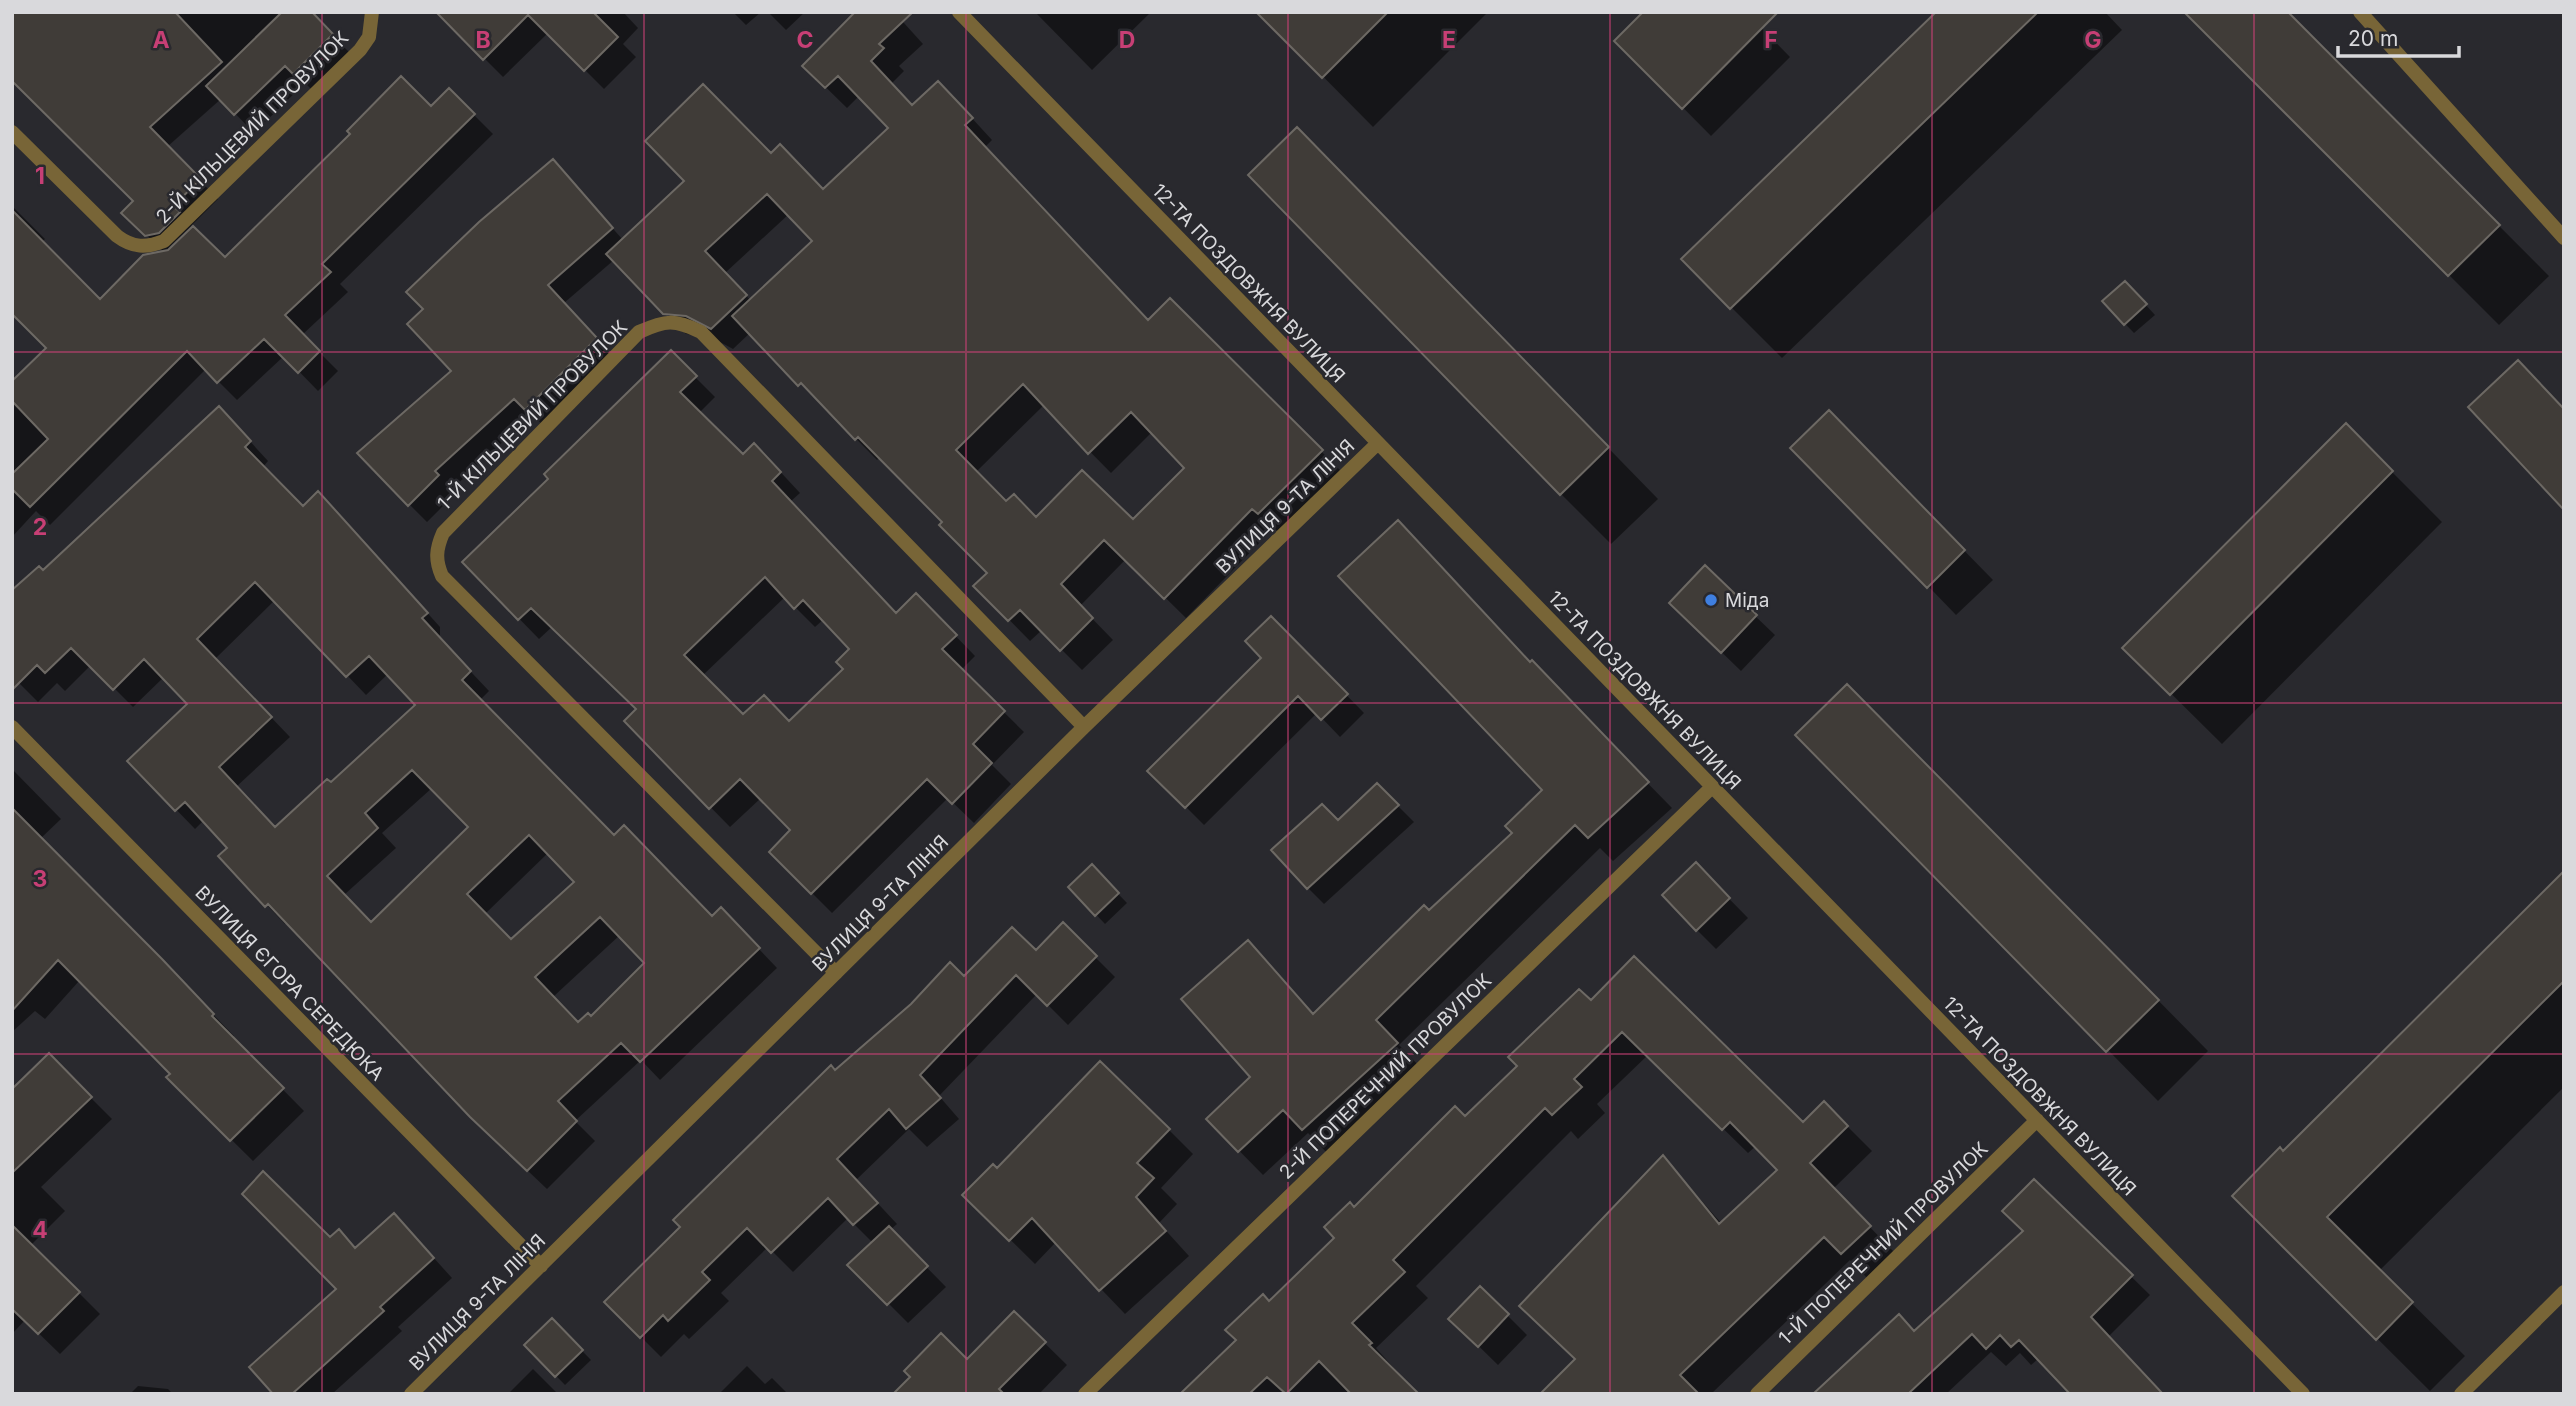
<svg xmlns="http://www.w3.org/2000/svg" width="2576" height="1406" font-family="Inter,sans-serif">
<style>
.shadow{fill:#0007;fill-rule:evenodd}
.building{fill:#403c38;stroke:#6d6964;stroke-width:2;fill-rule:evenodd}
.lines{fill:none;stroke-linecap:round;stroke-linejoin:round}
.minor{stroke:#786537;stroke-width:14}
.grid{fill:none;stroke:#c73f75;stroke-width:2;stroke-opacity:0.55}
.shop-dot{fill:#3f7fe0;stroke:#29292e;stroke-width:2.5}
.labels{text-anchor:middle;stroke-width:5;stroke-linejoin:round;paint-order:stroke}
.street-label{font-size:19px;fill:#d9d9dc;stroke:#29292e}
.poi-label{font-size:19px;fill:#d9d9dc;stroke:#29292e;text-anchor:start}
.grid-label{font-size:23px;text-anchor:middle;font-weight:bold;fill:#c73f75;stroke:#29292e;stroke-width:5;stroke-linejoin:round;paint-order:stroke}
</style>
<rect width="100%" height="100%" fill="#29292e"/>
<path class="shadow" d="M12,12H309L351,54L313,91L305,83L254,133L221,99L167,147L218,199L191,226L225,259L431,108L449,90L493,134L340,284L348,292L302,335L338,371L318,391L284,356L237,400L206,369L50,525L36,511L12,537V383L49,348L12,311V206L45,239L42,242L100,301L164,252L124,213L136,201Z
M438,12H623L638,28L623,44L636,57L604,89L548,33L503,77Z
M733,12H761L746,25Z
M768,12H805L786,30Z
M894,12L923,44L899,66L904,71L891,84L913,107L959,104L992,140L985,147L1149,321L1170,301L1342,472L1280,534L1274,528L1186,618L1126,559L1080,606L1113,640L1082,670L1042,630L1030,641L976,586L989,573L944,522L880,457L877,460L751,332L733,349L709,336L686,334L614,260L564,303L613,357L544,426L532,415L451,490L455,494L427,522L409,504L453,371L425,310L553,161L623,240L771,155L824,191L891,128L859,96L847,108L804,66ZM789,214L815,241L751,301L725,273ZM1044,405L1111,473L1152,432L1187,468L1133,522L1036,519L1006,503L976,472Z
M1035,12H1151L1092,70Z
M1285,12H1488L1373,127L1272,25Z
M1746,12L1790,57L1711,136L1617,41Z
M1938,12H2105L2122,30L1782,358L1683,259Z
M2186,12H2286L2549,276L2499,325Z
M1347,180L1658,499L1611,544L1561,494Z
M2134,292L2155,315L2134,333L2104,302Z
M671,353L715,397L699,413L743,457L774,465L800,493L790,502L897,614L916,595L975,656L961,670L1024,732L992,765L1011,784L974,823L948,798L832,913L771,852L793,830L761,798L730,827L626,721L639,709L553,626L539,639L464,562L550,479ZM785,597L815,627L824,619L851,649L845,669L790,723L743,716L702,676Z
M2346,426L2442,522L2222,744L2125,648Z
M237,427L268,461L263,467L303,508L337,512L440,627V639L489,691L480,700L614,837L712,918L739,928L777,968L660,1080L641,1060L575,1121L595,1141L547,1189L491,1136L288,922L285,924L220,856L230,848L204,820L195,829L129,761L190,704L164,677L133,707L91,665L65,691L57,683L38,702L12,676L43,572ZM275,600L366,695L388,674L417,705L331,785L276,829L236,787L290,737L215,659ZM432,788L470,827L372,924L344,895L396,848L382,833ZM548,853L576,882L512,941L485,914ZM620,935L646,963L591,1018L579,1024L553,997Z
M1857,441L1993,580L1956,615L1928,586Z
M1705,568L1775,635L1741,671L1671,603Z
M1271,618L1364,713L1340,737L1317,713L1204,825L1150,771L1264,658Z
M1531,664L1672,808L1613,861L1600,848L1399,1045L1421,1068L1327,1153L1308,1133L1263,1175L1208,1119L1253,1077L1248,943L1314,1015L1514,833L1544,790Z
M1898,736L2208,1051L2158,1101L2108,1050Z
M12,769L61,819L40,839L183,983L234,1036L232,1038L304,1111L253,1161L168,1077L172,1074L80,980L45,1019L35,1011L12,1032Z
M1377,785L1414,822L1324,904L1308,888L1338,822Z
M1696,865L1748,918L1716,949L1697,930Z
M1092,867L1127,903L1105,924L1070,887Z
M2564,873V1087L2379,1271L2465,1356L2430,1391L2234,1196L2283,1153Z
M1063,925L1115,977L1068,1025L1037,994L939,1096L959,1119L927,1147L909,1129L856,1180L897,1224L890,1230L946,1287L908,1323L850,1265L873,1243L848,1218L793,1272L768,1247L721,1293L729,1301L689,1339L684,1334L661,1357L606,1302L835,1072L964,978L1036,952Z
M1591,1002L1803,1124L1824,1103L1872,1151L1833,1189L1894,1252L1867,1278L1850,1260L1711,1394H1548L1577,1360L1663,1157L1722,1224L1779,1170L1756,1146L1748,1153L1648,1055L1597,1104L1605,1113L1578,1139L1571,1131L1416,1286L1428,1298L1376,1348L1417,1394H1182L1337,1238L1354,1209L1465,1119Z
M49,1056L112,1119L41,1187L65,1211L31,1245L100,1314L60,1354L25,1320L12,1334V1090Z
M1169,1130L1193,1154L1161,1188L1177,1204L1159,1223L1189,1256L1125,1314L1056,1242L1035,1264L965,1195L997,1171Z
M2034,1181L2150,1295L2108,1337L2039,1358L2031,1365L2020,1353L2006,1366L1991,1352L1946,1394H1836L1914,1332L2025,1232Z
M413,1235L452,1278L398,1327L402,1331L332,1394H275L339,1289L330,1239L357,1250Z
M1480,1288L1527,1335L1498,1365L1451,1319Z
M1014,1313L1067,1365L1039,1394H895L967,1361Z
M552,1320L591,1360L565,1385L526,1345Z
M747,1366L765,1384L772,1378L788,1394H719Z
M533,1369L558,1394H508Z
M138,1386L168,1389L173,1394H130Z"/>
<path class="building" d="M12,12H175L222,62L150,127L201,179L173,206L180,212L159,233L145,236L121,213L133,201L12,81Z
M282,12H312L333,34L293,74L285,66L234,115L206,86Z
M436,12H593L618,37L584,71L528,15L483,60Z
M855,12H913L879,44L884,48L871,61L912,105L938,81L973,118L965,125L1148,320L1170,298L1323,450L1258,514L1252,509L1164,599L1104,540L1061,584L1093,618L1060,651L1020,610L1008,621L973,586L987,573L939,525L942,522L858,437L855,440L801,383L798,386L732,316L812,241L767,194L705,251L747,295L711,329L686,316L663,314L606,254L684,181L645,141L703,84L771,153L780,144L823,189L888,128L838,76L825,88L802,66ZM1023,384L1088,454L1131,412L1184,468L1133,519L1082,470L1036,517L1014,494L1006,501L956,450Z
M1256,12H1388L1322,78Z
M1643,12H1778L1682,109L1614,41Z
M1936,12H2038L1730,309L1681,259Z
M2184,12H2288L2500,225L2448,276Z
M401,76L431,106L449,88L475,114L322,264L331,272L285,315L320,351L298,373L264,339L217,383L187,351L30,507L12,489V474L48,439L12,401V381L46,348L12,314V210L100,299L143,255L168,250L193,226L225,257L350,134L347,131Z
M1297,127L1609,447L1560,495L1248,175Z
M553,159L613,228L548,285L597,338L525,410L514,399L435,471L439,475L408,506L357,453L451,371L407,324L423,309L406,292L479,222Z
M2125,281L2147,304L2124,325L2102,301Z
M671,350L697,376L680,392L743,454L754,443L781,472L772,481L896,613L916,593L957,635L942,649L1005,711L973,744L992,763L952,804L927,779L811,894L769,852L790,830L740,779L709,809L624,721L636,709L531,608L518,620L462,562L548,479L544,474ZM765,577L794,609L803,600L849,649L836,662L843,669L789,721L764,695L743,714L684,655Z
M2518,360L2564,409V510L2468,407Z
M219,406L251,441L245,447L303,506L318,491L428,613L422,618L471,671L462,680L614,835L624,825L712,916L721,907L760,948L640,1062L621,1043L558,1101L577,1121L527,1171L470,1117L268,904L265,907L218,856L227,848L185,802L175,811L127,761L187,704L144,659L113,690L71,648L45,673L37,665L12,690V590L39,566L43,570ZM255,582L346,677L369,656L415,705L331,782L327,779L275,827L219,767L272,717L197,639ZM412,770L468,827L371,922L327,876L378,828L365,813ZM529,835L574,882L511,939L467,894ZM600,917L644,963L591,1016L588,1013L578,1022L535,977Z
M1829,410L1965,550L1927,588L1790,448Z
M2346,423L2393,471L2170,695L2122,648Z
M1398,520L1530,662L1532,660L1649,782L1588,838L1575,825L1376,1020L1398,1043L1302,1130L1283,1110L1238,1152L1206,1119L1250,1077L1181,999L1248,940L1313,1014L1424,905L1429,910L1512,833L1505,826L1542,790L1338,576Z
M1705,565L1757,615L1721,653L1669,603Z
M1271,616L1348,694L1321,720L1298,696L1185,808L1147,771L1261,658L1245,641Z
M1847,684L2159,1000L2106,1052L1795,735Z
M1377,783L1399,805L1307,889L1271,850L1322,804L1338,820Z
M12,808L162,959L214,1014L212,1016L284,1088L230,1141L166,1077L170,1074L58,960L12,1011Z
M1696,862L1730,898L1696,931L1662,895Z
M1092,864L1119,893L1095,916L1068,887Z
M2564,871V981L2327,1217L2413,1302L2376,1340L2232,1196L2280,1147L2283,1151Z
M1063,922L1097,956L1047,1006L1016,975L920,1075L941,1098L906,1129L889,1109L837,1159L878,1203L853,1225L828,1198L771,1253L747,1228L702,1272L710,1280L668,1321L663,1315L640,1338L604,1302L680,1227L673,1220L831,1065L835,1070L911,1004L950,962L964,976L1012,927L1036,950Z
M1634,956L1803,1122L1824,1101L1848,1126L1810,1163L1871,1226L1841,1254L1824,1237L1680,1375L1699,1394H1540L1575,1359L1519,1306L1663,1155L1719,1224L1777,1170L1730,1122L1722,1130L1622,1032L1574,1079L1582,1087L1552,1115L1545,1108L1393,1260L1405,1272L1352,1323L1372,1343L1369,1345L1419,1394H1351L1319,1361L1286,1394L1267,1377L1249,1394H1180L1236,1340L1225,1330L1263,1294L1269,1301L1334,1238L1324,1227L1350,1202L1354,1207L1455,1106L1465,1116L1517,1066L1508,1057L1579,989L1591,1000Z
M49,1053L92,1097L12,1173V1089Z
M1100,1061L1170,1129L1137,1163L1154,1178L1136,1197L1166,1231L1099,1291L1032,1218L1009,1241L962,1195L993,1164L997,1168Z
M263,1171L330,1237L339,1229L355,1248L394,1213L434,1258L380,1307L384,1311L292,1394H273L249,1367L336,1289L242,1194Z
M2034,1179L2133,1275L2091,1317L2163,1394H2070L2019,1340L2011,1347L2000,1335L1986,1349L1972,1334L1908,1394H1813L1899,1314L1914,1331L2023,1231L2002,1211Z
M12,1225L80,1292L38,1334L12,1309Z
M889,1226L928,1266L887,1305L847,1265Z
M1480,1286L1509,1314L1478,1347L1448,1319Z
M1014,1311L1046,1342L999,1389L1004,1394H893L910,1377L904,1371L941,1333L967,1359Z
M552,1318L583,1350L555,1377L524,1345Z"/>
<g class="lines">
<path class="minor" d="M959,12L2303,1394
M2360,12L2564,238
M12,132L117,236C133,248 146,248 164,241L360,50L369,37L372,12
M12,727L541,1266
M836,973L442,576C435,560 436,549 443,533L639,332C666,320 674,319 701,332L1084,727
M411,1394L1084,727L1378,443
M1085,1394L1712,787
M1757,1394L2037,1120
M2461,1394L2564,1292"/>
</g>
<path class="grid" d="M322,12V1394M644,12V1394M966,12V1394M1288,12V1394M1610,12V1394M1932,12V1394M2254,12V1394M12,352H2564M12,703H2564M12,1054H2564"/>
<circle class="shop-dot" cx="1711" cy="600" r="7"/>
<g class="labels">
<g class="street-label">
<text transform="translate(252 127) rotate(-45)" y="7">2-Й КІЛЬЦЕВИЙ ПРОВУЛОК</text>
<text transform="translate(1249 283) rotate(46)" y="7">12-ТА ПОЗДОВЖНЯ ВУЛИЦЯ</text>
<text transform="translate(532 415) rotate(-45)" y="7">1-Й КІЛЬЦЕВИЙ ПРОВУЛОК</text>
<text transform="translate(1285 506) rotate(-44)" y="7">ВУЛИЦЯ 9-ТА ЛІНІЯ</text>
<text transform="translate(1645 690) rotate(46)" y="7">12-ТА ПОЗДОВЖНЯ ВУЛИЦЯ</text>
<text transform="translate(880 903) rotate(-45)" y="7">ВУЛИЦЯ 9-ТА ЛІНІЯ</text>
<text transform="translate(290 983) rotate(46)" y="7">ВУЛИЦЯ ЄГОРА СЕРЕДЮКА</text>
<text transform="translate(1385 1076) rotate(-44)" y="7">2-Й ПОПЕРЕЧНИЙ ПРОВУЛОК</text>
<text transform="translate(2040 1096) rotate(46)" y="7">12-ТА ПОЗДОВЖНЯ ВУЛИЦЯ</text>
<text transform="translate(1883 1243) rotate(-44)" y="7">1-Й ПОПЕРЕЧНИЙ ПРОВУЛОК</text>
<text transform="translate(477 1302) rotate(-45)" y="7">ВУЛИЦЯ 9-ТА ЛІНІЯ</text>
</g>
<g class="poi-label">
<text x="1725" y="607">Міда</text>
</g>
</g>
<g class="grid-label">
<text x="161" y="48">A</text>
<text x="483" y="48">B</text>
<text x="805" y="48">C</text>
<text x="1127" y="48">D</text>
<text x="1449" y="48">E</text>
<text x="1771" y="48">F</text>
<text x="2093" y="48">G</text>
<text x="40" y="184">1</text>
<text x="40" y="535">2</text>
<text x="40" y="887">3</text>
<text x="40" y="1238">4</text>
</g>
<rect width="2576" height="1406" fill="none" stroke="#d9d9dc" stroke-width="28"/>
<path d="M2338 46v10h121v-10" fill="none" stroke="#d9d9dc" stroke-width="3.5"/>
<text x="2348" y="46" font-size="21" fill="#d9d9dc" stroke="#29292e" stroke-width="5" paint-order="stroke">20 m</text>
</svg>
